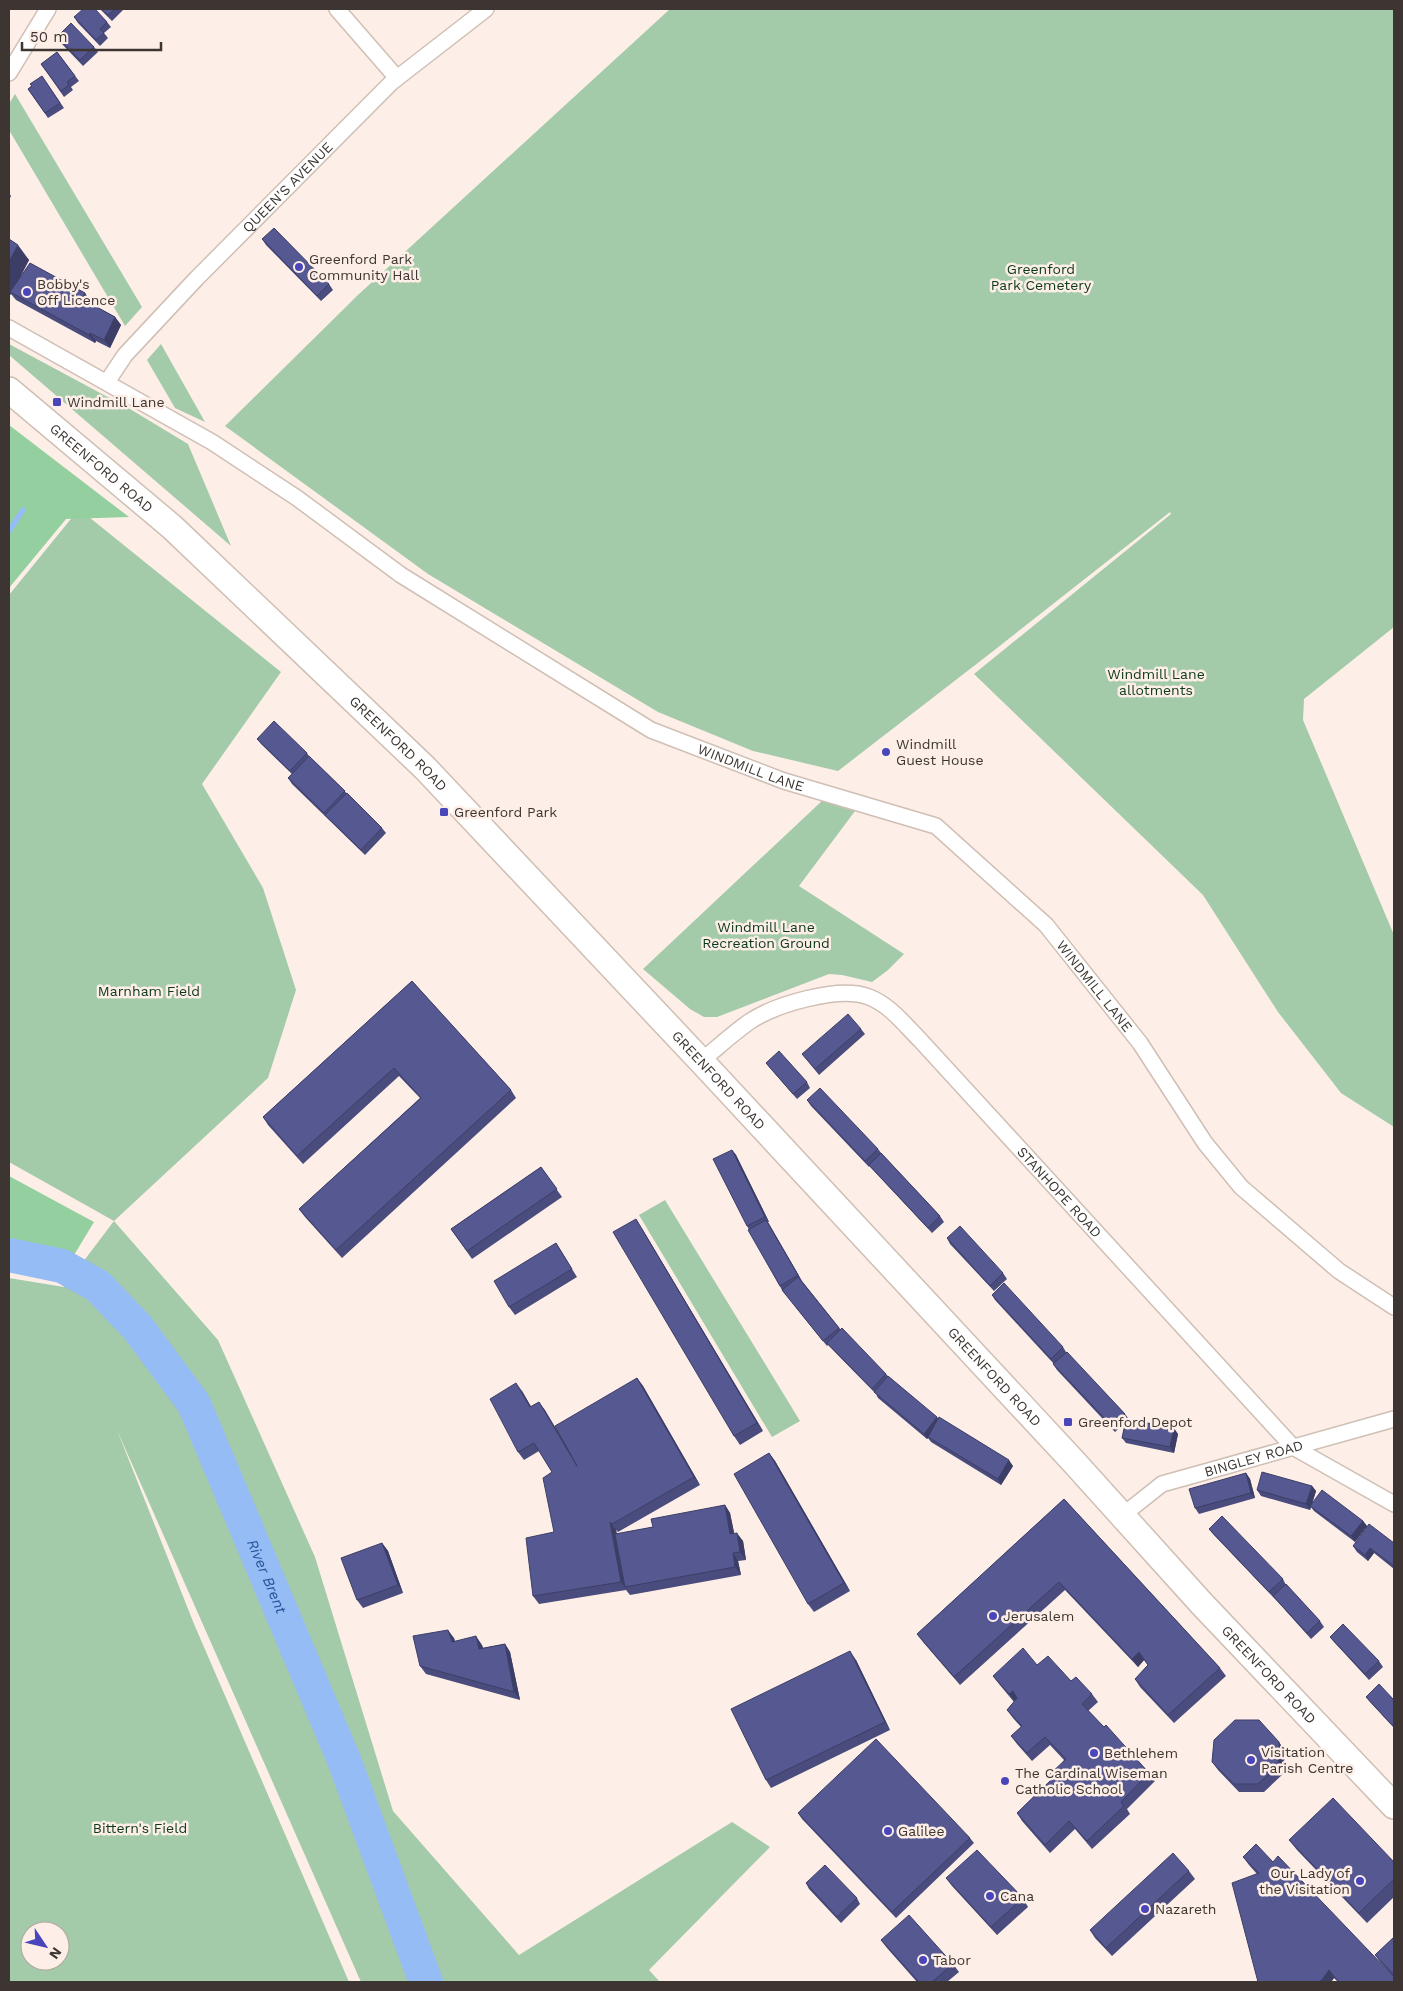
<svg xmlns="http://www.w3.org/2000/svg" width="1403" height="1991" font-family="'Work Sans',sans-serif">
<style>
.green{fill:#a3caa9;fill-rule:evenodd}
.forest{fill:#94cf9f}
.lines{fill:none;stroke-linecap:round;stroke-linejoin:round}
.stream{stroke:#96bcf5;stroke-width:5.5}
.river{stroke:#96bcf5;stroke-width:34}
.minor-casing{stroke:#cfbfb5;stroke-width:18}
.primary-casing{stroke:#cfbfb5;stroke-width:28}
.minor{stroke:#fff;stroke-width:15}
.primary{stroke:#fff;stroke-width:25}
.wall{fill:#4a4c7e}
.shaded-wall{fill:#3c3e66}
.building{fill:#565892;stroke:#3c3e66}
.poi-dot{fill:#4945bb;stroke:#fdefe7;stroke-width:2}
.labels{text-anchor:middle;stroke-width:5;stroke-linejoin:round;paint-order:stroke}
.street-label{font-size:14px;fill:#3c3531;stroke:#fdefe7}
.poi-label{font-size:14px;fill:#3c3531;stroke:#fdefe7;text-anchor:start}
.park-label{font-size:14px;fill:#0a3819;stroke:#fdefe7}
.water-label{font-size:15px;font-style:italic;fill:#275498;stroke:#fdefe7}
</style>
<rect width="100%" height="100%" fill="#fdefe7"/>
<path class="green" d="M670,9H1394V627L1304,699L1303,720L1394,935V1127L1341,1093L1278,1012L1203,895L974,674L1171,514L1170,512L992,652L838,771L753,751L658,712L428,574L225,426L359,294Z
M15,94L142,307L125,326L9,130V104Z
M9,344L130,409L188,444L231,546L9,355Z
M161,344L205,422L175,408L147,360Z
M79,509L281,672L202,784L263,888L296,990L268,1078L114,1221L218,1340L315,1557L393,1811L519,1955L732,1822L770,1847L649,1970L660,1982H361L117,1430L194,1624L349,1982H9V1278L64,1287L114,1221L9,1162V595ZM30,1931H60V1961H30Z
M824,799L855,811L799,886L904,954L888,970L872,982L842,975L829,974L717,1017H704L690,1009L643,969Z
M665,1200L800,1421L772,1437L639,1215Z"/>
<path class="forest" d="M9,425L129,517L66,519L9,588Z
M9,1176L94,1222L71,1260L9,1248Z"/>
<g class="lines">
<path class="stream" d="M9,531L23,510"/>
<path class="river" id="s1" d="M9,1255L62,1266L98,1286L138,1328L194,1404L344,1760L426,1982"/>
<defs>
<g id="minor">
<path d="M337,9L397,78"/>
<path d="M9,73L48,9"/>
<path id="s2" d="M9,328L212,442L297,498L401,575L651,730L784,781L936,826L1046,925L1140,1043L1205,1143L1241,1187L1339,1271L1394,1307"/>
<path id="s3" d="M107,382L125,355L196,279L392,82L486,9"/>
<path id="s4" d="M701,1061C717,1048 732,1034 749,1022C774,1005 839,985 869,997C890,1005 905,1025 921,1041L1293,1447L1394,1504"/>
<path id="s5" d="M1123,1515L1162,1484L1394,1419"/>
</g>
<g id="primary">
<path id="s6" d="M9,390L172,527L425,768L701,1061L1073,1461L1202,1604L1394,1806"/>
</g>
</defs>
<use href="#minor" class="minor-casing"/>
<use href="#primary" class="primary-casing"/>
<use href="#minor" class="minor"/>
<use href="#primary" class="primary"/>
</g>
<path class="wall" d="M100,9H124L112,21Z
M74,17L107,22L111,27L104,33L108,38L100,46L78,23Z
M57,37L94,47L98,52L83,66L61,43Z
M57,52L79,81L71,87L73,90L64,97L41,64Z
M42,76L64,108L48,118L28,89Z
M9,239L29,260L21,276L85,293L90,301V303L115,317L121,325L110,348L96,341L95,343L16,300L11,294L10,295H9Z
M262,239L329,284L333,290L321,301L266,245Z
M257,739L307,753L309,756L382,828L386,833L365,855L292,784L288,778L292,774L261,744Z
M412,981L511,1090L516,1098L342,1258L305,1217L299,1209L420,1098L399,1076L303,1164L268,1125L263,1117Z
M861,1029L865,1034L819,1075L802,1054Z
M766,1063L807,1082L810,1088L797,1099L770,1068Z
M807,1100L878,1149L882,1154L940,1216L944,1222L932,1233L873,1170L869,1166V1167L811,1106Z
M732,1150L736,1155L769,1222H768L802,1281L841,1330L888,1376L938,1419L1013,1466L1001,1485L931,1442L928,1438L927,1439L878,1398L876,1394L831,1348L828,1345L827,1346L782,1290L747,1226Z
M541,1167L562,1197L472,1259L451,1229Z
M641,1227L763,1431L740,1445L734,1436Z
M947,1238L1003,1273L1007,1279L994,1291L950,1244Z
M556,1243L577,1277L515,1315L509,1307Z
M992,1295L1063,1347L1066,1352L1125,1414L1129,1419L1178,1434L1174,1453L1126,1443L1122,1438L1126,1422L1115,1432L1057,1370L1053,1364H1054L995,1300Z
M637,1378L643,1386L700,1485L618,1532L616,1530L617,1534L653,1527L725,1505L730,1513L734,1533L743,1541L746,1560L738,1561L741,1575L630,1595L626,1590L539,1604L533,1596L554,1532L552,1472L539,1451L524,1460L518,1452L522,1391L531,1407L539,1402L563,1441Z
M769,1453L775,1461L850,1591L814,1612L808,1604Z
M1246,1473L1250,1479L1255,1498L1199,1514L1195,1508Z
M1312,1486L1316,1491L1312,1504L1363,1521L1367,1526L1355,1542L1314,1511L1311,1507L1310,1510L1261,1496L1257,1490Z
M1064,1499L1220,1668L1226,1676L1174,1723L1140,1687L1135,1679L1148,1665L1144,1660L1138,1667L1065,1590L960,1685L923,1642L917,1634Z
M1209,1529L1283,1579L1286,1585L1320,1621L1324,1627L1311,1639L1277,1601L1273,1597L1213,1534Z
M382,1543L388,1551L403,1593L363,1608L357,1600Z
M1394,1543V1569L1374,1553L1368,1561L1357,1552L1353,1546Z
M1330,1637L1379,1661L1383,1667L1369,1680L1334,1642Z
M454,1638L455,1641L482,1645L483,1648L505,1644L510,1652L520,1700L426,1674L420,1666Z
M856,1660L890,1730L771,1788L766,1780Z
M1037,1665L1071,1681L1092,1694L1098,1702L1088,1711L1149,1773L1155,1781L1127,1809L1130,1814L1092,1849L1075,1829L1050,1853L1022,1821L1017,1813L1051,1780L1064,1760L1050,1745L1032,1761L1017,1744L1011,1736L1021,1727L1013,1718L1007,1710L1014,1702L999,1684L993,1676Z
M1366,1697L1394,1700V1728L1370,1702Z
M1285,1751L1283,1774L1264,1792H1239L1218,1770L1212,1762Z
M798,1813L970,1838L974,1843L896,1918L802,1819Z
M1289,1840L1394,1862V1897L1367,1923L1297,1850Z
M1243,1857L1273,1862L1394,1982H1338L1334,1978L1331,1982H1258L1257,1874L1249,1865Z
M1189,1871L1195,1879L1112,1956L1095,1938L1090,1930Z
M946,1878L1023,1898L1028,1907L997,1935L952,1886Z
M806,1883L857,1898L860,1904L841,1923L809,1889Z
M1394,1937V1977L1381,1963L1375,1955Z
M881,1940L953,1964L959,1972L947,1982H917L887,1948Z"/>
<path class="shaded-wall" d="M9,193L11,196L9,200Z
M18,245L29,260L11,293L10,292L11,294L10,295L9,293V262Z
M85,293L90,301L88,307L82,299Z
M115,317L121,325L110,348L104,340Z
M90,333L96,341L95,343L89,335Z
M732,1150L736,1155L769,1222L765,1217Z
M636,1219L641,1227L763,1431L757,1423Z
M766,1220L770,1226L802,1281L798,1275Z
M637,1378L643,1386L700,1485L694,1477Z
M516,1383L522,1391L536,1415L530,1407Z
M539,1402L545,1410L583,1474L577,1466Z
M937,1417L941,1423L927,1439L924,1434Z
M1174,1428L1178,1434L1174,1453L1170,1447Z
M769,1453L775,1461L850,1591L844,1583Z
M1009,1460L1013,1466L1001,1485L998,1479Z
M1246,1473L1250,1479L1255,1498L1251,1493Z
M1312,1486L1316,1491L1310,1510L1306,1504Z
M725,1505L730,1513L736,1542L730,1534Z
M1363,1521L1367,1526L1355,1542L1351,1536Z
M610,1522L616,1530L626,1587H625L621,1582Z
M737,1533L743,1541L746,1560L740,1552Z
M382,1543L388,1551L403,1593L398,1585Z
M1370,1548L1374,1553L1368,1561L1365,1555Z
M733,1553L738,1561L741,1575L735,1567Z
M448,1630L454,1638L457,1650L452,1642Z
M476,1636L482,1645L485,1657L479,1649Z
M505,1644L510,1652L520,1700L514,1692Z
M850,1651L856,1660L890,1730L885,1722Z
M1139,1652L1144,1660L1138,1667L1132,1659Z
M1013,1691L1018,1699L1015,1702L1009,1694Z
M1279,1742L1285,1751L1283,1774L1278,1766Z
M1329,1970L1334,1978L1331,1982H1323L1322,1980Z"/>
<path class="building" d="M83,9H95L107,22L100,29L104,33L96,40L74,17Z
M101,9H115L108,15Z
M71,23L94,47L80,60L57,37Z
M57,52L75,76L67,82L69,85L61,91L41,64Z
M42,76L60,103L45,113L28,89L32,86L30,84Z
M274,228L329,284L317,296L262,239Z
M9,239L18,245L9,262Z
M30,263L85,293L82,299L115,317L104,340L90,333L89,335L10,292Z
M274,721L307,753L290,771L257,739Z
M309,756L345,791L324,813L288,778Z
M347,793L382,828L361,850L325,815Z
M412,981L511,1090L336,1250L299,1209L421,1098L394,1068L297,1156L263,1117Z
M848,1014L861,1029L815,1069L802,1054Z
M779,1051L807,1082L793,1094L766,1063Z
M820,1088L878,1149L865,1161L807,1100Z
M732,1150L765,1217L747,1226L713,1159Z
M881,1153L940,1216L928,1228L869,1165Z
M541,1167L557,1189L467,1251L451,1229Z
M636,1219L757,1423L734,1436L613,1232Z
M766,1220L798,1275L780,1286L748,1230Z
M960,1226L1003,1273L990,1286L947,1238Z
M556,1243L572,1269L509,1307L494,1281Z
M798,1277L839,1328L823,1341L782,1290Z
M1004,1283L1063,1347L1051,1359L992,1295Z
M842,1328L886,1374L872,1389L827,1343Z
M1067,1352L1125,1414L1112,1426L1053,1364Z
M888,1376L937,1417L924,1434L874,1392Z
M637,1378L694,1477L612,1524L610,1522L621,1582L533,1596L526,1538L554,1532L543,1478L552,1472L534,1443L518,1452L490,1399L516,1383L530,1407L539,1402L577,1466L555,1426Z
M939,1417L1009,1460L998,1479L928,1437Z
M1126,1419L1174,1428L1170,1447L1122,1438Z
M769,1453L844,1583L808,1604L734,1474Z
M1262,1472L1312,1486L1306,1504L1257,1490Z
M1246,1473L1251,1493L1195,1508L1189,1489Z
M1322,1490L1363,1521L1351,1536L1310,1506Z
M1064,1499L1220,1668L1168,1715L1135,1679L1148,1665L1139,1652L1132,1659L1059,1582L954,1677L917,1634Z
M725,1505L730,1534L737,1533L740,1552L733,1553L735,1567L625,1587L615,1534L653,1527L651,1519Z
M1222,1516L1283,1579L1269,1592L1209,1529Z
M1369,1524L1394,1543V1566L1370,1548L1365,1555L1353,1546Z
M382,1543L398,1585L357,1600L341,1558Z
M1286,1584L1320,1621L1307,1633L1273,1596Z
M1343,1624L1379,1661L1365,1674L1330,1637Z
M448,1630L452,1642L476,1636L479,1649L505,1644L514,1692L420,1666L413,1636Z
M1023,1648L1037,1665L1048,1656L1071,1681L1076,1677L1092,1694L1082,1704L1104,1727L1106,1725L1149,1773L1121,1802L1124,1806L1087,1841L1069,1821L1045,1845L1017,1813L1051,1780L1048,1776L1066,1759L1045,1737L1027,1753L1011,1736L1022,1726L1007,1710L1017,1698L1013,1691L1009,1694L993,1676Z
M850,1651L885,1722L766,1780L731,1709Z
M1379,1684L1394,1700V1727L1366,1697Z
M1235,1720H1259L1279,1742L1278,1766L1258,1784H1234L1212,1762L1214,1740Z
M876,1739L970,1838L892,1912L798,1813Z
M1333,1798L1394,1862V1879L1359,1913L1289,1840Z
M1256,1844L1273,1862L1278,1856L1394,1977V1982H1339L1329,1970L1322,1980L1318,1982H1258L1232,1883L1259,1873L1243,1857Z
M977,1850L1023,1898L991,1927L946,1878Z
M1173,1853L1189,1871L1106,1948L1090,1930Z
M825,1865L857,1898L837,1917L806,1883Z
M909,1915L953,1964L932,1982H919L881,1940Z
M1394,1937V1975L1375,1955Z"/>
<g class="poi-dot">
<circle cx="299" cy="267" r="5"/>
<circle cx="27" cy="292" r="5"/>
<rect x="52" y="397" width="10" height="10" rx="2.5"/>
<circle cx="886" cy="752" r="5"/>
<rect x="439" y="807" width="10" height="10" rx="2.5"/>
<rect x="1063" y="1417" width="10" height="10" rx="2.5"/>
<circle cx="993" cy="1616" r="5"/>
<circle cx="1094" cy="1753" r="5"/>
<circle cx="1251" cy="1760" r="5"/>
<circle cx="1005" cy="1781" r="5"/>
<circle cx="888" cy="1831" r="5"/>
<circle cx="1360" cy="1881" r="5"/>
<circle cx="990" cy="1896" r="5"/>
<circle cx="1145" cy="1909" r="5"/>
<circle cx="923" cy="1960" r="5"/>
</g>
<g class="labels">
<g class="street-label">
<text dy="5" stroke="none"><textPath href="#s3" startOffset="266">QUEEN'S AVENUE</textPath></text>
<text dy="5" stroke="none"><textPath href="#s6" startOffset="121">GREENFORD ROAD</textPath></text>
<text dy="5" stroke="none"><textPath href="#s6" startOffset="526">GREENFORD ROAD</textPath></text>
<text dy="5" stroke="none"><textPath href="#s2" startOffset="865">WINDMILL LANE</textPath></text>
<text dy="5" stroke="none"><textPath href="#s2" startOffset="1285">WINDMILL LANE</textPath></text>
<text dy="5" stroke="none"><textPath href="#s6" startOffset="991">GREENFORD ROAD</textPath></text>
<text dy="5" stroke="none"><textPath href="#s4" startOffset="461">STANHOPE ROAD</textPath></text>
<text dy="5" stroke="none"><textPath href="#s6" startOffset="1396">GREENFORD ROAD</textPath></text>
<text dy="5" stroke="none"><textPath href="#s5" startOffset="145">BINGLEY ROAD</textPath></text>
<text dy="5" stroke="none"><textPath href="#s6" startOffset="1801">GREENFORD ROAD</textPath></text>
</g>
<g class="poi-label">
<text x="309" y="264">Greenford Park<tspan x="309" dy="16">Community Hall</tspan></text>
<text x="37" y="289">Bobby's<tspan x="37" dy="16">Off Licence</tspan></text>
<text x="67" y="407">Windmill Lane</text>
<text x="896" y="749">Windmill<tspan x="896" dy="16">Guest House</tspan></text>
<text x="454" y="817">Greenford Park</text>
<text x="1078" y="1427">Greenford Depot</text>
<text x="1003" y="1621">Jerusalem</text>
<text x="1261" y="1757">Visitation<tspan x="1261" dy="16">Parish Centre</tspan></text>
<text x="1104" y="1758">Bethlehem</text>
<text x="1015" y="1778">The Cardinal Wiseman<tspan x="1015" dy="16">Catholic School</tspan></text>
<text x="898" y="1836">Galilee</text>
<text x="1350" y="1878" text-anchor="end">Our Lady of<tspan x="1350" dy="16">the Visitation</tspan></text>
<text x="1000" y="1901">Cana</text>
<text x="1155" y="1914">Nazareth</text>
<text x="933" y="1965">Tabor</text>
</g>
<g class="park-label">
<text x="1041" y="274">Greenford<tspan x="1041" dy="16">Park Cemetery</tspan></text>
<text x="1156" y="679">Windmill Lane<tspan x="1156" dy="16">allotments</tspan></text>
<text x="766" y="932">Windmill Lane<tspan x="766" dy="16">Recreation Ground</tspan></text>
<text x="149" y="996">Marnham Field</text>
<text x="140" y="1833">Bittern's Field</text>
</g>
<g class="water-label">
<text dy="5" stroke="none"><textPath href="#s1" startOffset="435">River Brent</textPath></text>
</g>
</g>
<rect width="1403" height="1991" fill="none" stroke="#3c3531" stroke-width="20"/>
<g transform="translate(45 1946) rotate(125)"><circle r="24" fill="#fdefe7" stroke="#b0a59e"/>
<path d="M0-4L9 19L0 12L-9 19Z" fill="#4945bb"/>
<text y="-8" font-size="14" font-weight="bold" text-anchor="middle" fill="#3c3531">N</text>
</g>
<path d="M22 42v8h139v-8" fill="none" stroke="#3c3531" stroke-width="2.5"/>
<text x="30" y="42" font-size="15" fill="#3c3531" stroke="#fdefe7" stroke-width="4" paint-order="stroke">50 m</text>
</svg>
